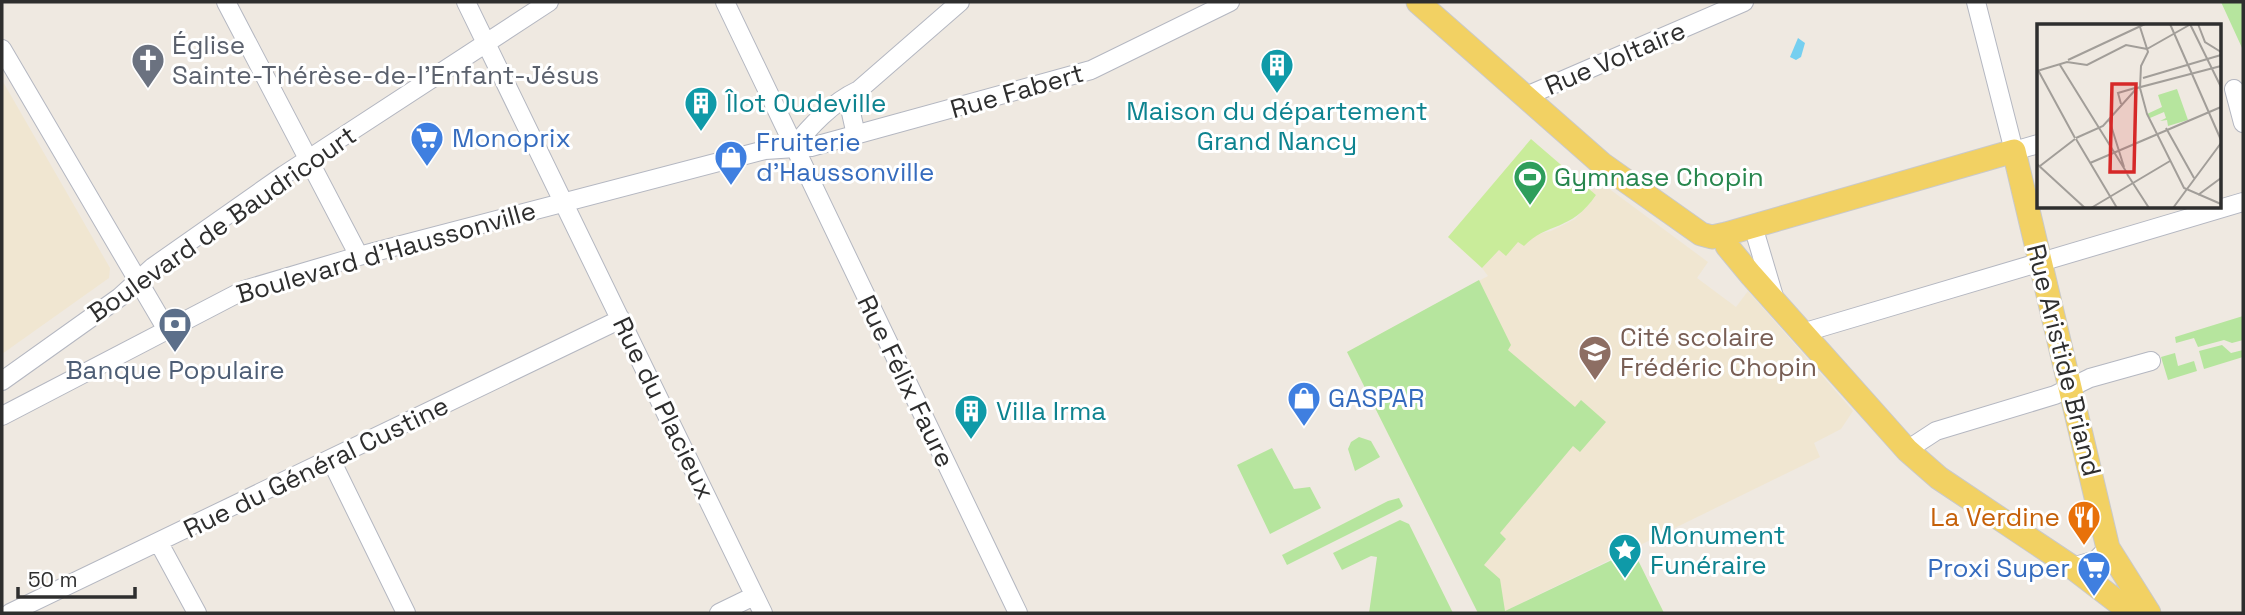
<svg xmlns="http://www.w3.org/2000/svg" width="2245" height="615" font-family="'Space Grotesk',sans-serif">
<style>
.education{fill:#f0e6d1}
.green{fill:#b6e59e}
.pitch{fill:#c9ec9a}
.water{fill:#75cff0}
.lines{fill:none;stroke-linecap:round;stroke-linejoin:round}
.minor-casing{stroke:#b4b7c1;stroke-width:20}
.major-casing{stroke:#c9c9c9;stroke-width:25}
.minor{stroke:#fff;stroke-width:18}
.major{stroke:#f2d163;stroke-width:23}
.labels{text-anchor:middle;stroke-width:6;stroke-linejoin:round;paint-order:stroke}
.worship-label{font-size:26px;fill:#5b616d;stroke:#fff;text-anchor:start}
.street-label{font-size:26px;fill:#2e2e2e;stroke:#fff}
.culture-label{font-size:26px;fill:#0d838f;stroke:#fff;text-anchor:start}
.shop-label{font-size:26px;fill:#366cbe;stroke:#fff;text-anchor:start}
.leisure-label{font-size:26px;fill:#27864d;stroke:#fff;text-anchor:start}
.education-label{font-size:26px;fill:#785e54;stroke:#fff;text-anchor:start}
.service-label{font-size:26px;fill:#4e5e75;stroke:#fff}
.food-label{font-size:26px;fill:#c56008;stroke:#fff;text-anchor:end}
.inset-road{fill:none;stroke:#a29e99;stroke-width:2}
.view{fill:#d62828;fill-opacity:0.15;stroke:#d62828;stroke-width:3.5}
.inset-edge{fill:none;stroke:#2e2e2e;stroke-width:3.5}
</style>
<rect width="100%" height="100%" fill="#efe9e1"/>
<path class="education" d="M2,80L110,268L109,278L2,354Z
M1600,182L1708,262L1697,278L1736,307L1748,291L1853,411L1841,429L1814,443L1820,457L1505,611L1478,613L1347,352L1488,276L1482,268L1499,250L1518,241L1524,245L1534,235L1551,231L1575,219L1590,203L1596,195L1591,191Z"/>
<path class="green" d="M2221,2H2243V50Z
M1479,280L1511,345L1508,350L1575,407L1581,400L1606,422L1580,452L1573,446L1500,533L1506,539L1484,565L1500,579L1505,611L1633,550L1664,613H1478L1347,352Z
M2243,316V340L2232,343L2224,340L2198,347L2194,338L2176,343L2175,337Z
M2222,345L2231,353L2243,350V357L2204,369L2199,351Z
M2175,353L2178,366L2194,361L2197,371L2168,380L2161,357Z
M1359,437L1371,441L1380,457L1355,471L1348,449L1351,442Z
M1272,448L1294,489L1310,487L1321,508L1270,534L1237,465Z
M1399,498L1403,506L1401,508L1287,565L1282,555L1388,501Z
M1400,520L1409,524L1453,613H1369L1377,557L1371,556L1342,570L1333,553Z"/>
<path class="pitch" d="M1531,139L1596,195C1571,232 1547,222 1524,246L1518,242L1506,256L1499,250L1482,268L1448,237Z"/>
<path class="water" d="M1798,38L1805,43L1801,57L1796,60L1790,57Z"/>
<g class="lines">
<defs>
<path id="minor" d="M226,2L359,256
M466,2L763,613
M725,2L1018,613
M1976,2L2014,151L2038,144
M2,49L167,330
M2234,89L2243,123
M1524,97L1744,2
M856,135L850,108L860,89L960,2
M793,148C809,127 833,102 857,91
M1753,226L1775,300
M1802,333L2243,202
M2,381L120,297L153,267L284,175L549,2
M2,416L244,290L359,256L765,150L811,147L1091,70L1230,2
M1907,450L1936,431L2055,395L2090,378L2151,361
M331,460L406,613
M159,543L197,613
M2072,567L2096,560L2108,548
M10,613L621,319
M719,613L754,596"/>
<path id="major" d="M1418,2L1602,164L1701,234L1712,237L1726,234L2014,151L2108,548L2149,613
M1726,234L1727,246L1751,275L1907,450L1939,478L2072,567L2119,603L2127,613"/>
</defs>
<use href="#minor" class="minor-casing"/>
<use href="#major" class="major-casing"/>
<use href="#minor" class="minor"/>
<use href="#major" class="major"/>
</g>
<defs>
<symbol id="church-pin" viewBox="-11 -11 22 30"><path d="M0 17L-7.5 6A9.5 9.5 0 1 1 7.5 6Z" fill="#6b7280" stroke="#fff"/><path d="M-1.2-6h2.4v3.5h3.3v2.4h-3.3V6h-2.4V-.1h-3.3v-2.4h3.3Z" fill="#fff"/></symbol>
<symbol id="building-pin" viewBox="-11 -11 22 30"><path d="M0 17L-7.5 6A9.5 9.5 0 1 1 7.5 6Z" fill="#0f9aa8" stroke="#fff"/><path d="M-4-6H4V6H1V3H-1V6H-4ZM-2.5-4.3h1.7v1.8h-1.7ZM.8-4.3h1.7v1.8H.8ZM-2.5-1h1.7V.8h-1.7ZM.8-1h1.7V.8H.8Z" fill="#fff"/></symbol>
<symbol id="supermarket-pin" viewBox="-11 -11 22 30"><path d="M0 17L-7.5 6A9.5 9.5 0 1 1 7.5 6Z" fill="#3f7fe0" stroke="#fff"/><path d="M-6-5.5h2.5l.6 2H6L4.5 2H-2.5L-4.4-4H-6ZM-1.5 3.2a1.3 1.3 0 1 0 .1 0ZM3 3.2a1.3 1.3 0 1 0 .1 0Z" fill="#fff"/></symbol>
<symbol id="shop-pin" viewBox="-11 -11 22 30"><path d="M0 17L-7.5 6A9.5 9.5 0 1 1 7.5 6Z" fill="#3f7fe0" stroke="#fff"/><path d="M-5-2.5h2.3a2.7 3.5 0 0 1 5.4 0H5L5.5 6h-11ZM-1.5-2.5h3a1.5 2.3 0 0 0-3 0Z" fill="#fff"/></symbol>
<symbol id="stadium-pin" viewBox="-11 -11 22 30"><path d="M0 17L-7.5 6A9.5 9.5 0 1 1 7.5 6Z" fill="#2e9e5b" stroke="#fff"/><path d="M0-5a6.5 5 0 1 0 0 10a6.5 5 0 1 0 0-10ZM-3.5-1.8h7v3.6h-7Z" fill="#fff"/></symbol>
<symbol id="bank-pin" viewBox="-11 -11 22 30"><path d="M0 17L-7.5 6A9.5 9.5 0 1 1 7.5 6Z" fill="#5c6f8a" stroke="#fff"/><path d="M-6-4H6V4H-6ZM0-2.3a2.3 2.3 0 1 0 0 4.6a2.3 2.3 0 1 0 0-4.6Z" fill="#fff"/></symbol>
<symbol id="school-pin" viewBox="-11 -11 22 30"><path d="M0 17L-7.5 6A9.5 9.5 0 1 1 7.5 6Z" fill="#8d6e63" stroke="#fff"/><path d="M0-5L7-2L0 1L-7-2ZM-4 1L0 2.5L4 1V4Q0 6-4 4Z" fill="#fff"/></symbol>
<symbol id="restaurant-pin" viewBox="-11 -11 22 30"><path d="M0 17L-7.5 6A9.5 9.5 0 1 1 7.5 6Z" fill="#e8710a" stroke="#fff"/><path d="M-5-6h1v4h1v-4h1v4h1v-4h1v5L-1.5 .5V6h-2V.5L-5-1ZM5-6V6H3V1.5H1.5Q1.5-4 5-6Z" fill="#fff"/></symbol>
<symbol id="sight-pin" viewBox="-11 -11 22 30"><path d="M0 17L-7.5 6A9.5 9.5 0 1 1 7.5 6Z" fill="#0f9aa8" stroke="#fff"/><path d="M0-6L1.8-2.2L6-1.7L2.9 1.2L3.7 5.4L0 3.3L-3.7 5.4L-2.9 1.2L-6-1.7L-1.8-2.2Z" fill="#fff"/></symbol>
</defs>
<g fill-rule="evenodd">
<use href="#church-pin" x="129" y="41" width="38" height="52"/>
<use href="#building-pin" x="1258" y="46" width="38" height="52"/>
<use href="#building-pin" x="682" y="84" width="38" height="52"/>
<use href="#supermarket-pin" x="408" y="119" width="38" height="52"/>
<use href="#shop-pin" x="712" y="138" width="38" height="52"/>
<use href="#stadium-pin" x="1511" y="158" width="38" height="52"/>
<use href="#bank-pin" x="156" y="305" width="38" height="52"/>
<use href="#school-pin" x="1576" y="333" width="38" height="52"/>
<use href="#shop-pin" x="1285" y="379" width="38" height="52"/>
<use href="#building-pin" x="952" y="392" width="38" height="52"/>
<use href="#restaurant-pin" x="2065" y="498" width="38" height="52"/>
<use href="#sight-pin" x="1606" y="531" width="38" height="52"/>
<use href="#supermarket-pin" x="2075" y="549" width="38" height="52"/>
</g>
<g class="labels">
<g class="worship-label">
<text x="172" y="54">Église<tspan x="172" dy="30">Sainte-Thérèse-de-l'Enfant-Jésus</tspan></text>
</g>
<g class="street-label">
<text transform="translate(1615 58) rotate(-23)" y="9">Rue Voltaire</text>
<text transform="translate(1017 91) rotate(-16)" y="9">Rue Fabert</text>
<text transform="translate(222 224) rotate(-35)" y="9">Boulevard de Baudricourt</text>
<text transform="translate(386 252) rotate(-16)" y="9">Boulevard d'Haussonville</text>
<text transform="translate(2064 360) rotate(76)" y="9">Rue Aristide Briand</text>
<text transform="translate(906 381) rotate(64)" y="9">Rue Félix Faure</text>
<text transform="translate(664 408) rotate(64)" y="9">Rue du Placieux</text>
<text transform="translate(316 467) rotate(-26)" y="9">Rue du Général Custine</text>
</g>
<g class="culture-label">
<text x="726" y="112">Îlot Oudeville</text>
<text x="1277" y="120" text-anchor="middle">Maison du département<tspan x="1277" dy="30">Grand Nancy</tspan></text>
<text x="996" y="420">Villa Irma</text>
<text x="1650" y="544">Monument<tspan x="1650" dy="30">Funéraire</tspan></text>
</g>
<g class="shop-label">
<text x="452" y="147">Monoprix</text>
<text x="756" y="151">Fruiterie<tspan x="756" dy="30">d'Haussonville</tspan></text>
<text x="1328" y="407">GASPAR</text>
<text x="2070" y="577" text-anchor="end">Proxi Super</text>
</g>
<g class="leisure-label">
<text x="1554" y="186">Gymnase Chopin</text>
</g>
<g class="education-label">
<text x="1620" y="346">Cité scolaire<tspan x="1620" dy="30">Frédéric Chopin</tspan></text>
</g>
<g class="service-label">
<text x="175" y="379">Banque Populaire</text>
</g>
<g class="food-label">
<text x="2060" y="526">La Verdine</text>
</g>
</g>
<g transform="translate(2037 24)">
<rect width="184" height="184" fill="#efe9e1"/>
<path d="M140,65L151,96L131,102L130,96L123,97L129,94L127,88L113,94L110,90L125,83L121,71Z" fill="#b6e59e"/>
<path class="inset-road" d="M133,0L184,116M153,0L184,63M161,0L168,18L184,28M110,25L154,0M31,36L108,0M23,41L90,149M1,46L38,114M0,47L30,38L50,41L89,21L110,25M106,54L184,31M103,64L110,90L147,164L184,180M103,64L104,42L111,28L103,3M84,80L81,69L98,64M72,95L87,143M129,104L157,154M39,114L66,102L100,64L184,42M39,115L80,184M53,139L184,83M0,140L48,184M3,142L38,115M90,150L112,184M161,171L184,154M54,184L133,137M136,184L184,119"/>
<path class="view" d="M75,60H99L97,148H73Z"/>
<rect width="184" height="184" class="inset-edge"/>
</g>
<rect width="2245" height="615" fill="none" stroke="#2e2e2e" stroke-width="7"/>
<path d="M18 587v10h117v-10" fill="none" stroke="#2e2e2e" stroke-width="3.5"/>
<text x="28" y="587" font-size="21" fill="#2e2e2e" stroke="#ffffff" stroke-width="5" paint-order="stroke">50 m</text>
</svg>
